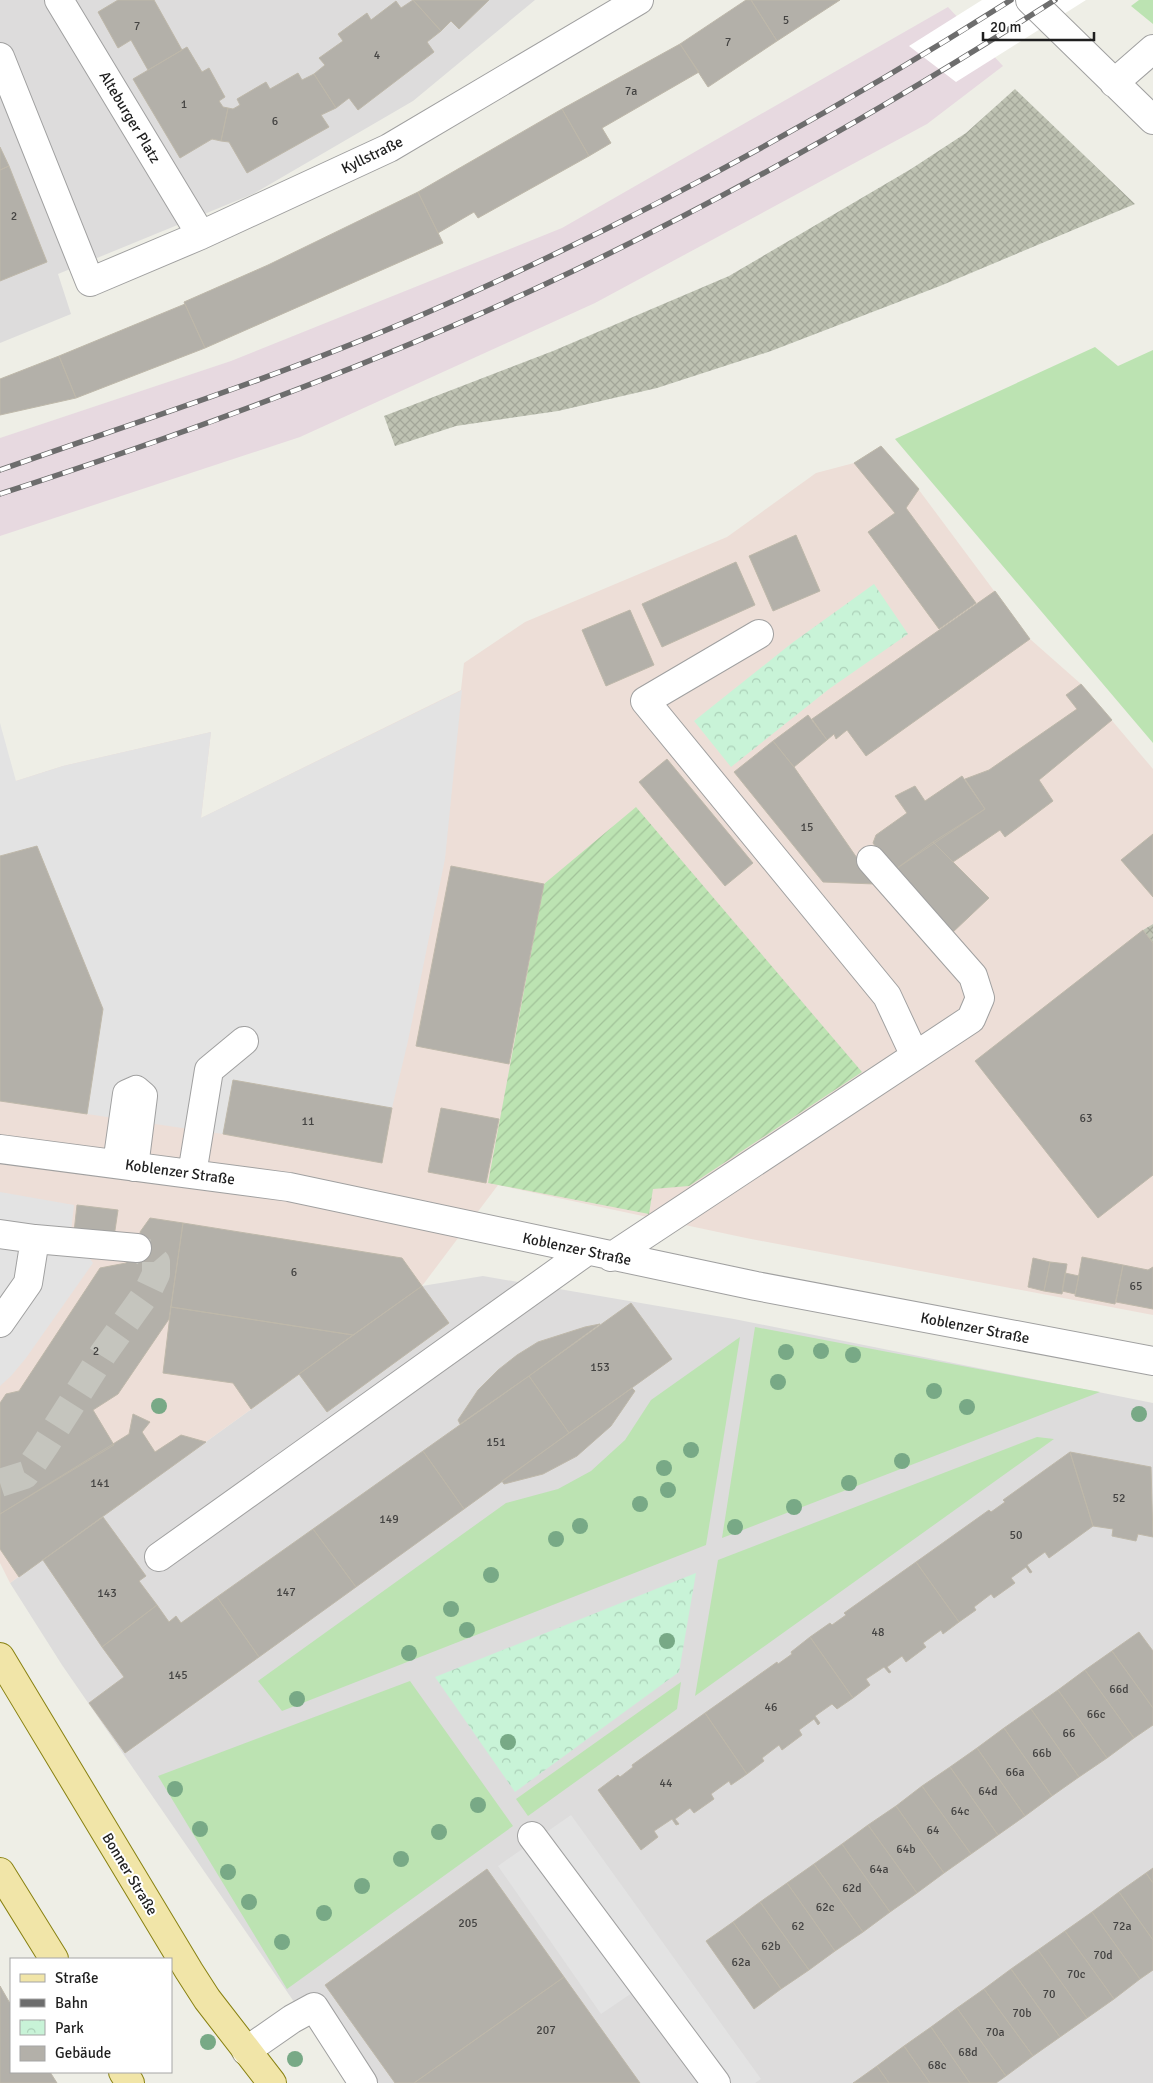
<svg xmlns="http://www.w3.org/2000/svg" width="1153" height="2083" font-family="Signika,sans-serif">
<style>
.residential{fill:#dddcdc}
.commercial{fill:#edded7}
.railway{fill:#e7d9e0}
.construction{fill:url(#construction-cross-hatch)}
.grass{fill:#bce3b2}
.park{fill:url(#park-crowns)}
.garden{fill:url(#garden-furrows)}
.parking{fill:#e3e3e3}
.pier{fill:#fff}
.building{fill:#b3b0a9;stroke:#beb8aa}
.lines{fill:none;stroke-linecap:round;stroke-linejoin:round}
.minor-tunnel{stroke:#c5c5be;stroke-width:28;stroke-dasharray:28 14;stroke-linecap:butt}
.minor-casing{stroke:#a0a0a0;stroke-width:30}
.major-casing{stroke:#888111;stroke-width:30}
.minor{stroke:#fff;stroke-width:28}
.major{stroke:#f1e5a8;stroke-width:28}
.rail-casing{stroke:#6d6d6d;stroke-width:5.5}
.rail{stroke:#fff;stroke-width:4;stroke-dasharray:11;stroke-linecap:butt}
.tree{fill:#78a986}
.labels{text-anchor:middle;stroke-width:4;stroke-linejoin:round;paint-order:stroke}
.number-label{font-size:12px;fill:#444342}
.street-label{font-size:15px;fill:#1f1f1f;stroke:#fff}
</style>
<defs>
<pattern id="construction-cross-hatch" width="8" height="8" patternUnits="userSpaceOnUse" patternTransform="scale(1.25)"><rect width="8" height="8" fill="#bec2b2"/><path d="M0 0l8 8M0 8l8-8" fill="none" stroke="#a3a699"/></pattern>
<pattern id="park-crowns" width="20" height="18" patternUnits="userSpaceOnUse" patternTransform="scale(1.25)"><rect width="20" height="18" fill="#c8f3d7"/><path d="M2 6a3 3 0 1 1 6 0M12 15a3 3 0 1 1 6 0" fill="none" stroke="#abd0b8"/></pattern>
<pattern id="garden-furrows" width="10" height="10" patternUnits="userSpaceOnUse" patternTransform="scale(1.25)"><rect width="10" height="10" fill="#bce3b2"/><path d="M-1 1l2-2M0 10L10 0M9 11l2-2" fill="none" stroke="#a1c299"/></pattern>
</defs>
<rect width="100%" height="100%" fill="#eeeee6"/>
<path class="residential" d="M0,0H535L413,101L253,194L58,274L71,314L0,343Z
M483,1276L734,1319L1153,1403V2083H350L62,1665L10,1583L422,1286Z"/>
<path class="commercial" d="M881,446L919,490L1030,639L1081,684L1153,769V924L1143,930L1153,943V1315L746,1238L498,1185L422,1286L10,1583L0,1563V786L63,766L211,732L201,818L461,690L464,663L525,622L727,537L816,473L854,463Z"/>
<path class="railway" d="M948,7L1003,66L927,124L595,303L300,437L0,536V438L231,361L562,228Z"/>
<path class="construction" d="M1015,89L1135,204L940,286L771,351L657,388L558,411L456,426L395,446L384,416L553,351L729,276L911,169L966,133Z
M1153,924V943L1143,930Z"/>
<path class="grass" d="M1139,0H1153V24L1131,6Z
M1095,347L1118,366L1153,350V743L895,439Z
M755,1327L1100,1392L722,1538Z
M740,1337L706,1545L282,1711L258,1681L506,1503L558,1489L591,1471L625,1440L651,1400Z
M1037,1437L1054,1439L695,1696L718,1560Z
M410,1681L513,1826L287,1989L158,1776Z
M681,1682L677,1709L528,1816L516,1799Z"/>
<path class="park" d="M874,584L908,634L829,689L731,767L694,721L792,643Z
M696,1573L679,1672L515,1792L435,1677Z"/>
<path class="garden" d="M636,807L862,1072L689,1186L653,1189L649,1214L488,1183L544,884Z"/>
<path class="parking" d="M462,690L445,859L408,1041L392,1108L234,1080L223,1134L87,1114L103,1009L37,846L0,856V723L16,781L63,766L211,732L201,818Z
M0,1192L74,1205L71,1232L93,1263L26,1358L11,1376L0,1386Z
M571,1815L761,2079L755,2083H728L654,1978L601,2014L498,1866Z"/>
<path class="pier" d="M982,0H1086L956,82L909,46Z"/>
<path class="building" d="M118,0H154L182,50L148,70L131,40L118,48L98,12Z
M413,0H489L459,29L451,21L441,31Z
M413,0L441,31L427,42L434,52L358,110L349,98L336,108L314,74L325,65L319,58L343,41L338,34L367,13L371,20L396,1L401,8Z
M746,0H751L777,41L708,87L680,44Z
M751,0H840L777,41Z
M680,44L699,72L602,128L611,143L589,156L562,109Z
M187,47L202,72L209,68L225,97L219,101L223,107L228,108L221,141L212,139L180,158L133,79Z
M298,73L302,80L314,74L336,108L321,115L329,127L247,173L229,142L221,141L228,108L233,109L240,105L237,99L266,82L270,89Z
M562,109L589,156L478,218L474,212L438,233L418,192Z
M0,147L9,166L0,170Z
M9,166L47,262L0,281V170Z
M418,192L443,243L205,348L184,302L268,265Z
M185,304L205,348L76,398L59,356Z
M59,356L76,398L0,415V379Z
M881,446L919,489L906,508L976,603L939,629L868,532L895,513L854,463Z
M796,535L820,591L773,611L749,556Z
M736,562L755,605L662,647L642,604Z
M995,591L1030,639L866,756L847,730L836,739L834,734L827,740L812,719Z
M630,610L654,665L606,686L582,630Z
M1081,684L1112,720L1039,780L1053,801L1005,837L1000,830L953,862L933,842L985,809L965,779L989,770L1077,709L1066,695Z
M808,715L827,740L794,767L773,741Z
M773,741L794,767L875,884L823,882L734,772Z
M667,759L753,863L725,886L639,782Z
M962,776L985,809L893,871L873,843L876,835L907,813L895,796L915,786L925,801Z
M1153,834V897L1121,860Z
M933,842L989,898L952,933L893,871Z
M37,846L103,1009L87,1114L0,1101V856Z
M451,866L544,884L509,1064L416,1046Z
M1143,930L1153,943V1175L1098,1218L975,1061Z
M233,1080L392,1108L382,1163L223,1134Z
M441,1108L499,1119L486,1183L428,1172Z
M77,1205L118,1210L114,1237L74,1232Z
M150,1218L183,1223L169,1319L118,1394L93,1410L114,1445L0,1514V1403L6,1394L19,1391L100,1268L126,1263L142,1241L140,1232Z
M183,1223L402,1258L422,1286L353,1335L171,1307Z
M1082,1257L1123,1265L1115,1304L1075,1296Z
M1033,1258L1050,1262L1044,1291L1028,1287Z
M1050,1262L1067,1264L1062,1294L1044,1291Z
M1123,1265L1148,1270L1153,1267V1309L1116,1302Z
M1065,1273L1079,1276L1075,1294L1062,1291Z
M422,1286L449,1323L327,1412L299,1374Z
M631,1303L672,1359L569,1433L529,1376Z
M171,1307L353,1335L251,1409L233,1383L163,1373Z
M600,1324L529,1376L460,1424L458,1420L478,1390L498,1370L517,1355L538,1342L585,1327Z
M529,1376L569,1433L464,1509L423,1451Z
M632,1388L635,1391L611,1426L577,1456L543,1474L504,1484L502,1481Z
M133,1414L150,1422L142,1432L155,1452L181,1435L206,1442L19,1577L0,1549V1514L129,1434Z
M423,1451L464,1509L356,1587L313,1529Z
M1070,1452L1093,1526L1049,1558L1045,1552L1027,1565L1032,1572L1030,1573L1026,1567L1011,1578L1015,1583L994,1598L991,1594L974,1607L976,1610L959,1622L916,1562L989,1510L991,1512L1005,1502L1003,1500Z
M1070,1452L1151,1467L1153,1537L1138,1534L1136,1541L1112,1536L1113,1529L1093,1526Z
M103,1517L146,1576L139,1581L157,1605L102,1647L43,1560Z
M313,1529L356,1587L259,1657L217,1597Z
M916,1562L959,1622L943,1634L941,1630L923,1643L926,1647L906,1662L902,1656L887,1667L891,1672L889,1673L884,1667L866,1679L870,1685L853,1698L810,1637L830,1623L832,1625L846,1615L844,1613Z
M217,1597L259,1657L125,1753L89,1703L124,1677L102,1647L157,1605L169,1622L176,1616L181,1623Z
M1139,1632L1153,1651V1708L1112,1651Z
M810,1637L853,1698L837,1709L832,1704L815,1716L820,1723L818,1725L814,1719L799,1730L802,1735L782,1750L779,1745L762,1758L764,1761L747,1774L705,1713L777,1662L778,1664L792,1654L791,1652Z
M1112,1651L1153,1708V1725L1134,1738L1085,1670Z
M1085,1670L1134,1738L1107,1758L1058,1690Z
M1058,1690L1107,1758L1079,1777L1031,1709Z
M1031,1709L1079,1777L1052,1796L1004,1728Z
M705,1713L747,1774L731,1785L729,1781L711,1794L714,1799L694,1813L690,1808L675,1819L679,1824L676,1825L672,1819L654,1831L658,1837L641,1850L598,1790L618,1775L620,1777L633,1767L632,1765Z
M1004,1728L1052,1796L1025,1816L977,1748Z
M977,1748L1025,1816L998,1835L950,1767Z
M950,1767L998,1835L971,1854L922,1786Z
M922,1786L971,1854L944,1873L896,1806Z
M896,1806L944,1873L917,1893L868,1825Z
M868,1825L917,1893L890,1912L842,1844Z
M842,1844L890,1912L863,1932L814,1864Z
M814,1864L863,1932L835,1951L787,1883Z
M1153,1868V1883L1146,1873Z
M487,1869L564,1977L414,2083H395L325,1985Z
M1146,1873L1153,1883V1940L1119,1892Z
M787,1883L835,1951L809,1970L760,1902Z
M1119,1892L1153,1940V1970L1140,1979L1092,1912Z
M760,1902L809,1970L781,1989L733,1922Z
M1092,1912L1140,1979L1114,1999L1065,1931Z
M733,1922L781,1989L754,2009L706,1941Z
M1065,1931L1114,1999L1087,2018L1038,1950Z
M1038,1950L1087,2018L1060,2037L1011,1969Z
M1011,1969L1060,2037L1033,2056L984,1989Z
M564,1977L640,2083H414Z
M0,1986L11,2005V2072H50L57,2083H0Z
M984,1989L1033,2056L1006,2076L957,2008Z
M957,2008L1006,2076L996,2083H970L931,2027Z
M931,2027L970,2083H930L904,2046Z
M904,2046L930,2083H889L877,2066Z
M877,2066L889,2083H853L856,2081Z"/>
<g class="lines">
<path class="minor-tunnel" d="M0,1483L25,1475L44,1447L103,1354L148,1291L156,1274V1262L150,1255L137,1248"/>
<defs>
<path id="minor" d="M59,0L201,235
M1030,0L1153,120
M0,57L90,282L201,235L389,148L639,0
M1114,83L1153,49
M759,634L645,701L887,996L915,1056
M0,1149L289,1187L756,1286L1153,1361
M117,1164L127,1094L136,1090L143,1096L134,1167
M192,1174L209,1070L244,1041
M0,1234L35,1239L28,1283L0,1323
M35,1239L137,1248
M611,1257L971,1019L980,998L973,976L871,860
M159,1557L587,1251
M532,1836L716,2083
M246,2051L292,2019L314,2007L363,2083"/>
<path id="major" d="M0,1657L189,1971L207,1999L272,2083
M0,1872L54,1959
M123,2072L130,2083"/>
</defs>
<use href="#minor" class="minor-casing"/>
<use href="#major" class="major-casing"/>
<use href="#minor" class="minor"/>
<use href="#major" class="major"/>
<defs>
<path id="rail" d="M0,470C139,421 281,376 417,317C622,228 822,120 1011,0
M0,494C182,435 363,369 537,288C716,205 889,106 1055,0"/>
</defs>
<use href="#rail" class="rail-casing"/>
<use href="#rail" class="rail"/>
</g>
<g class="tree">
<circle cx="821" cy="1351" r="8"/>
<circle cx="786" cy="1352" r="8"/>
<circle cx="853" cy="1355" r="8"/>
<circle cx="778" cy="1382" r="8"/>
<circle cx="934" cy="1391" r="8"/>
<circle cx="159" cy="1406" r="8"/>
<circle cx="967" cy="1407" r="8"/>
<circle cx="1139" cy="1414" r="8"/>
<circle cx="691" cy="1450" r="8"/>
<circle cx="902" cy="1461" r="8"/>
<circle cx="664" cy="1468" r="8"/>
<circle cx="849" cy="1483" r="8"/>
<circle cx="668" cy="1490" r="8"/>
<circle cx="640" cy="1504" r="8"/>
<circle cx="794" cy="1507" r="8"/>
<circle cx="580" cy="1526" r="8"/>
<circle cx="735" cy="1527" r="8"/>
<circle cx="556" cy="1539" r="8"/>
<circle cx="491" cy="1575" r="8"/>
<circle cx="451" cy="1609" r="8"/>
<circle cx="467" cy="1630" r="8"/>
<circle cx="667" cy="1641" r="8"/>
<circle cx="409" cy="1653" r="8"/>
<circle cx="297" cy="1699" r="8"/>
<circle cx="508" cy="1742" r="8"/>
<circle cx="175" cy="1789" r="8"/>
<circle cx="478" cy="1805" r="8"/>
<circle cx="200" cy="1829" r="8"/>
<circle cx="439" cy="1832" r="8"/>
<circle cx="401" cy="1859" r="8"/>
<circle cx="228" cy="1872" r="8"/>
<circle cx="362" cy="1886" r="8"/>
<circle cx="249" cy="1902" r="8"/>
<circle cx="324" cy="1913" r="8"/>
<circle cx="282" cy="1942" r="8"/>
<circle cx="208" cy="2042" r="8"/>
<circle cx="295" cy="2059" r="8"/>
</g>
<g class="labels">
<g class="number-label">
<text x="786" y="24">5</text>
<text x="137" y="30">7</text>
<text x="728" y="46">7</text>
<text x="377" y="59">4</text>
<text x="631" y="95">7a</text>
<text x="184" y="108">1</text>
<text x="275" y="125">6</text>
<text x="14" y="220">2</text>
<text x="807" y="831">15</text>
<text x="1086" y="1122">63</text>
<text x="308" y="1125">11</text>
<text x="294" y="1276">6</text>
<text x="1136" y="1290">65</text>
<text x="96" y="1355">2</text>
<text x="600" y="1371">153</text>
<text x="496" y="1446">151</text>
<text x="100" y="1487">141</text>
<text x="1119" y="1502">52</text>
<text x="389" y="1523">149</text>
<text x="1016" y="1539">50</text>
<text x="286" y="1596">147</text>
<text x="107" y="1597">143</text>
<text x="878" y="1636">48</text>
<text x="178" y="1679">145</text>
<text x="1119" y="1693">66d</text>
<text x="771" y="1711">46</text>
<text x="1096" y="1718">66c</text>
<text x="1069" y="1737">66</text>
<text x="1042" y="1757">66b</text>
<text x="1015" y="1776">66a</text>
<text x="666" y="1787">44</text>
<text x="988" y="1795">64d</text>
<text x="960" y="1815">64c</text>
<text x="933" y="1834">64</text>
<text x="906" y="1853">64b</text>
<text x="879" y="1873">64a</text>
<text x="852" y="1892">62d</text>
<text x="825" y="1911">62c</text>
<text x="468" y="1927">205</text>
<text x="798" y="1930">62</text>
<text x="1122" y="1930">72a</text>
<text x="771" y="1950">62b</text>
<text x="1103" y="1959">70d</text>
<text x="741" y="1966">62a</text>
<text x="1076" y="1978">70c</text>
<text x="1049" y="1998">70</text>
<text x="1022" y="2017">70b</text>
<text x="546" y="2034">207</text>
<text x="995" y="2036">70a</text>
<text x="968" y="2056">68d</text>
<text x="937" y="2069">68c</text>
</g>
<g class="street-label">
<text transform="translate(130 117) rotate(59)" y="5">Alteburger Platz</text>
<text transform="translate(372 155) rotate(-26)" y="5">Kyllstraße</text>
<text transform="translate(180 1172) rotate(8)" y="5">Koblenzer Straße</text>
<text transform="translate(577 1249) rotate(12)" y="5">Koblenzer Straße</text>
<text transform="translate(975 1328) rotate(11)" y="5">Koblenzer Straße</text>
<text transform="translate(130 1874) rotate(59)" y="5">Bonner Straße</text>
</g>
</g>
<rect x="10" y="1958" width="162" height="115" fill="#ffffff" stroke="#a5a5a5"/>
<rect x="20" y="1974" width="25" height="8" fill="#f1e5a8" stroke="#a5a5a5"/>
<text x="55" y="1983" font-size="15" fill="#1f1f1f">Straße</text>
<rect x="20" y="1999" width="25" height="8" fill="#6d6d6d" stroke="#a5a5a5"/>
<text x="55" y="2008" font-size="15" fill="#1f1f1f">Bahn</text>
<rect x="20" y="2020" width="25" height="15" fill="url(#park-crowns)" stroke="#a5a5a5"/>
<text x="55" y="2033" font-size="15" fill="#1f1f1f">Park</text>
<rect x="20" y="2046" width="25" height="15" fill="#b3b0a9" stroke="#a5a5a5"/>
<text x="55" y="2058" font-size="15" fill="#1f1f1f">Gebäude</text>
<path d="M983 32v8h111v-8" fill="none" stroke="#1f1f1f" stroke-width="2.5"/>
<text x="990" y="32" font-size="15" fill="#1f1f1f" stroke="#ffffff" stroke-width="4" paint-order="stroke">20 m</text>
</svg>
